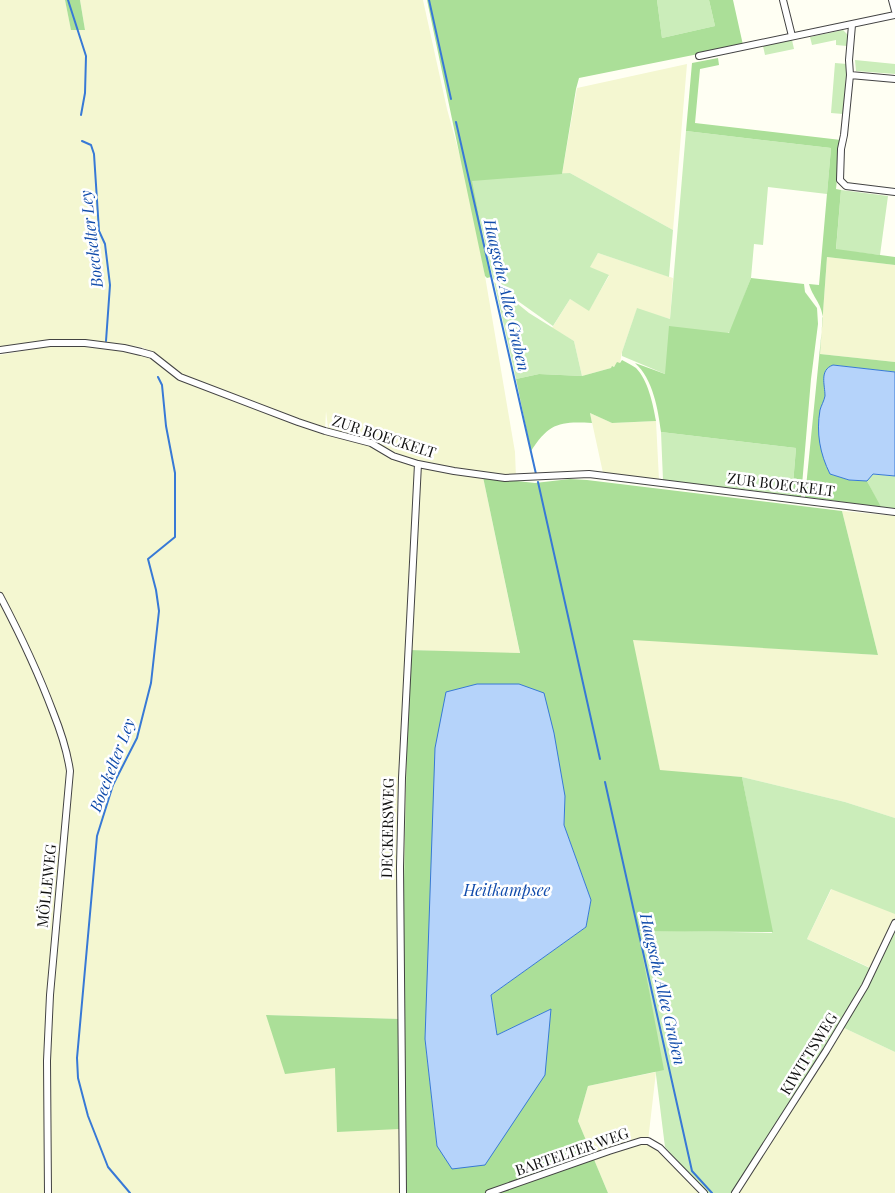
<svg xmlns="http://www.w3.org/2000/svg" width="895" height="1193" font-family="'Playfair Display',serif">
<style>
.farmland{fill:#f4f7d1;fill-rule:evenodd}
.green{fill:#cbedba}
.forest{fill:#abdf98;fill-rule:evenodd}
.water{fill:#b5d3fa;stroke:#3779d6}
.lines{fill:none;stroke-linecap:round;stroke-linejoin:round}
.stream{stroke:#3779d6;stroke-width:2}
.minor-casing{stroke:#434343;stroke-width:8}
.minor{stroke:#fff;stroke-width:6}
.labels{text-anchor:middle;stroke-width:5;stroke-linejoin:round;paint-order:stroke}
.street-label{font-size:15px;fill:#101010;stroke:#fff}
.water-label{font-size:16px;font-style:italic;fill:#104bab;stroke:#fff}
</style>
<rect width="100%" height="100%" fill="#fffff3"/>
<path class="farmland" d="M0,0H65L71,29L85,30L80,0H423L447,109L467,182L485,276L515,452L516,478L483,477L520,654L410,650L401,1019L267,1015L335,1068L399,1128L402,1193H0V355L51,346L85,347L122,351L150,357L178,380L226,394L177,372L153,352L141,347L85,340L52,339L0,348ZM326,411L328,428L371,443L398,456L325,431Z
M687,64L673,230L570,173L562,174L577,88Z
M598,253L673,278L670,319L637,309L622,352L620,363L611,368L582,376L574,341L552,328L570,299L589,310L609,276L589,267Z
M827,257L895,265V362L820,354Z
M590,413L612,423L656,421L659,480L603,473Z
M842,511L895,516V818L845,802L742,777L660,771L632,639L878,655Z
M832,888L895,913V921L873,969L807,939Z
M842,1027L895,1052V1193H738Z
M656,1072L648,1141L640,1143L664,1148L705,1193H608L578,1121L588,1086Z"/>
<path class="green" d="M657,0H709L715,26L662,38Z
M843,30L848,35L847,46L836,45V40L812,45L810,37Z
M792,40L794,49L765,55L763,46Z
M855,60L895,64V74L856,71Z
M835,63L847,64L843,114L831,113Z
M686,131L831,148L827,194L768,187L763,245L754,244L751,278L731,331L665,374L622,356V352L637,308L670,319Z
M570,173L673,230L669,277L598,253L590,267L609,275L589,311L570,299L553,326L515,299L501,284L493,279L470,177Z
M841,190L888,196L880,255L836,250Z
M494,282L513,300L529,313L574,341L582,376L539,374L516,379Z
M661,432L796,448L792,496L663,480Z
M872,474L895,476V510L816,499L880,507L867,481Z
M742,777L845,802L895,818V914L831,889L807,939L872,969L824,1051L734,1193H707L665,1147L638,930L772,933Z
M895,924V1052L842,1027Z"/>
<path class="forest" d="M65,0H80L85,30H71Z
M427,0H657L662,38L715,26L709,0H733L743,45L579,78L576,89L562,174L472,181L491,277L487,278L485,276Z
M718,58L719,65L700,69L695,123L841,140L836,189L841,190L836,249L895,257V265L827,257L820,354L895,362V372L833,365L826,370C824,380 825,386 825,395C825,403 820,411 820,419L830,474L849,480L867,481L881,507L805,497L823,318C821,302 813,298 809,284L819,285L831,148L686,131L692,63Z
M751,278L804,284L805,292L817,308L818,324L811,379L801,497L792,496L796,448L661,432C658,409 653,379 635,363L665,374L669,326L729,333Z
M622,360C627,363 632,365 636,368C648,380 653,404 656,421L612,423L590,413L592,423C560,421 549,423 531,451L516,379L539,374L582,376L611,368L612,366L614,367L617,362L620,363Z
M483,477L535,483L570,479L587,480L842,511L878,655L633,640L660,770L742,777L773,932L638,931L664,1070L588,1086L578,1121L608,1193H402L399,1129L337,1132L335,1068L285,1074L266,1015L401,1019L409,650L520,653ZM565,796L564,825L591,900L586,927L491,995L497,1035L551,1009L437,1146L425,1039L431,909Z"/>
<path class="water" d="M833,365L895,372V476L873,474L867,481L849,480L830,474C820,454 816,433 820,410C821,406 824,401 825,396C825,385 819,370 833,365Z
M477,684H519L544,693L554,733L565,796L564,825L591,900L586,927L491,995L497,1035L551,1009L545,1075L485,1165L452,1169L437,1146L425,1039L435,748L446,692Z"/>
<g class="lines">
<path class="stream" d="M68,0L86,56L85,93L81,115
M429,0L451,99
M456,122L536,474
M82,141L91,145L94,154L99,231L105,244L110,285L106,341
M538,482L600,759
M605,782L692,1171L712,1193
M130,1193L108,1167L88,1116L78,1078L77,1058L97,836L113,785L137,738L151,683L159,611L156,590L148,559L175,537V473L166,426L162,385L158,377"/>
<defs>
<path id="minor" d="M783,0L792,36
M892,0L895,11
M852,25L849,60L850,75L844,135L841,149L840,180L846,186L895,192
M699,56L895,15
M850,75L895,79
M0,350L50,343H85L124,348L141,352L152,355L180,377L298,422L325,431L371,443L393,456L418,464L454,471L505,478L589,474L895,512
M0,596C20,634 38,672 53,712C61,732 67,750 70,771L50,995L47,1061L48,1193
M403,1193L400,867L402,778L418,464
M489,1193L609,1151L641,1141H648L660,1148L704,1193
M735,1193L826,1051L865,986L895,923"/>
</defs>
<use href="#minor" class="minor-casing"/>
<use href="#minor" class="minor"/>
</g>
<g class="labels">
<g class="street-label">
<text transform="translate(384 437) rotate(18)" y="5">ZUR BOECKELT</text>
<text transform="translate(781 485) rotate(7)" y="5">ZUR BOECKELT</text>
<text transform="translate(388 828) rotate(-89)" y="5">DECKERSWEG</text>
<text transform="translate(47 886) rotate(-84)" y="5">MÖLLEWEG</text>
<text transform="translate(809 1054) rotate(-58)" y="5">KIWITTSWEG</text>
<text transform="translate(572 1152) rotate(-19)" y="5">BARTELTER WEG</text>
</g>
<g class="water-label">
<text transform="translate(91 239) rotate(-97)" y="6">Boeckelter Ley</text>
<text transform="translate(507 295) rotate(77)" y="6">Haagsche Allee Graben</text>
<text transform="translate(112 765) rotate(-69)" y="6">Boeckelter Ley</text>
<text x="507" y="896">Heitkampsee</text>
<text transform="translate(663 989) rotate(77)" y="6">Haagsche Allee Graben</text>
</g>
</g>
</svg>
